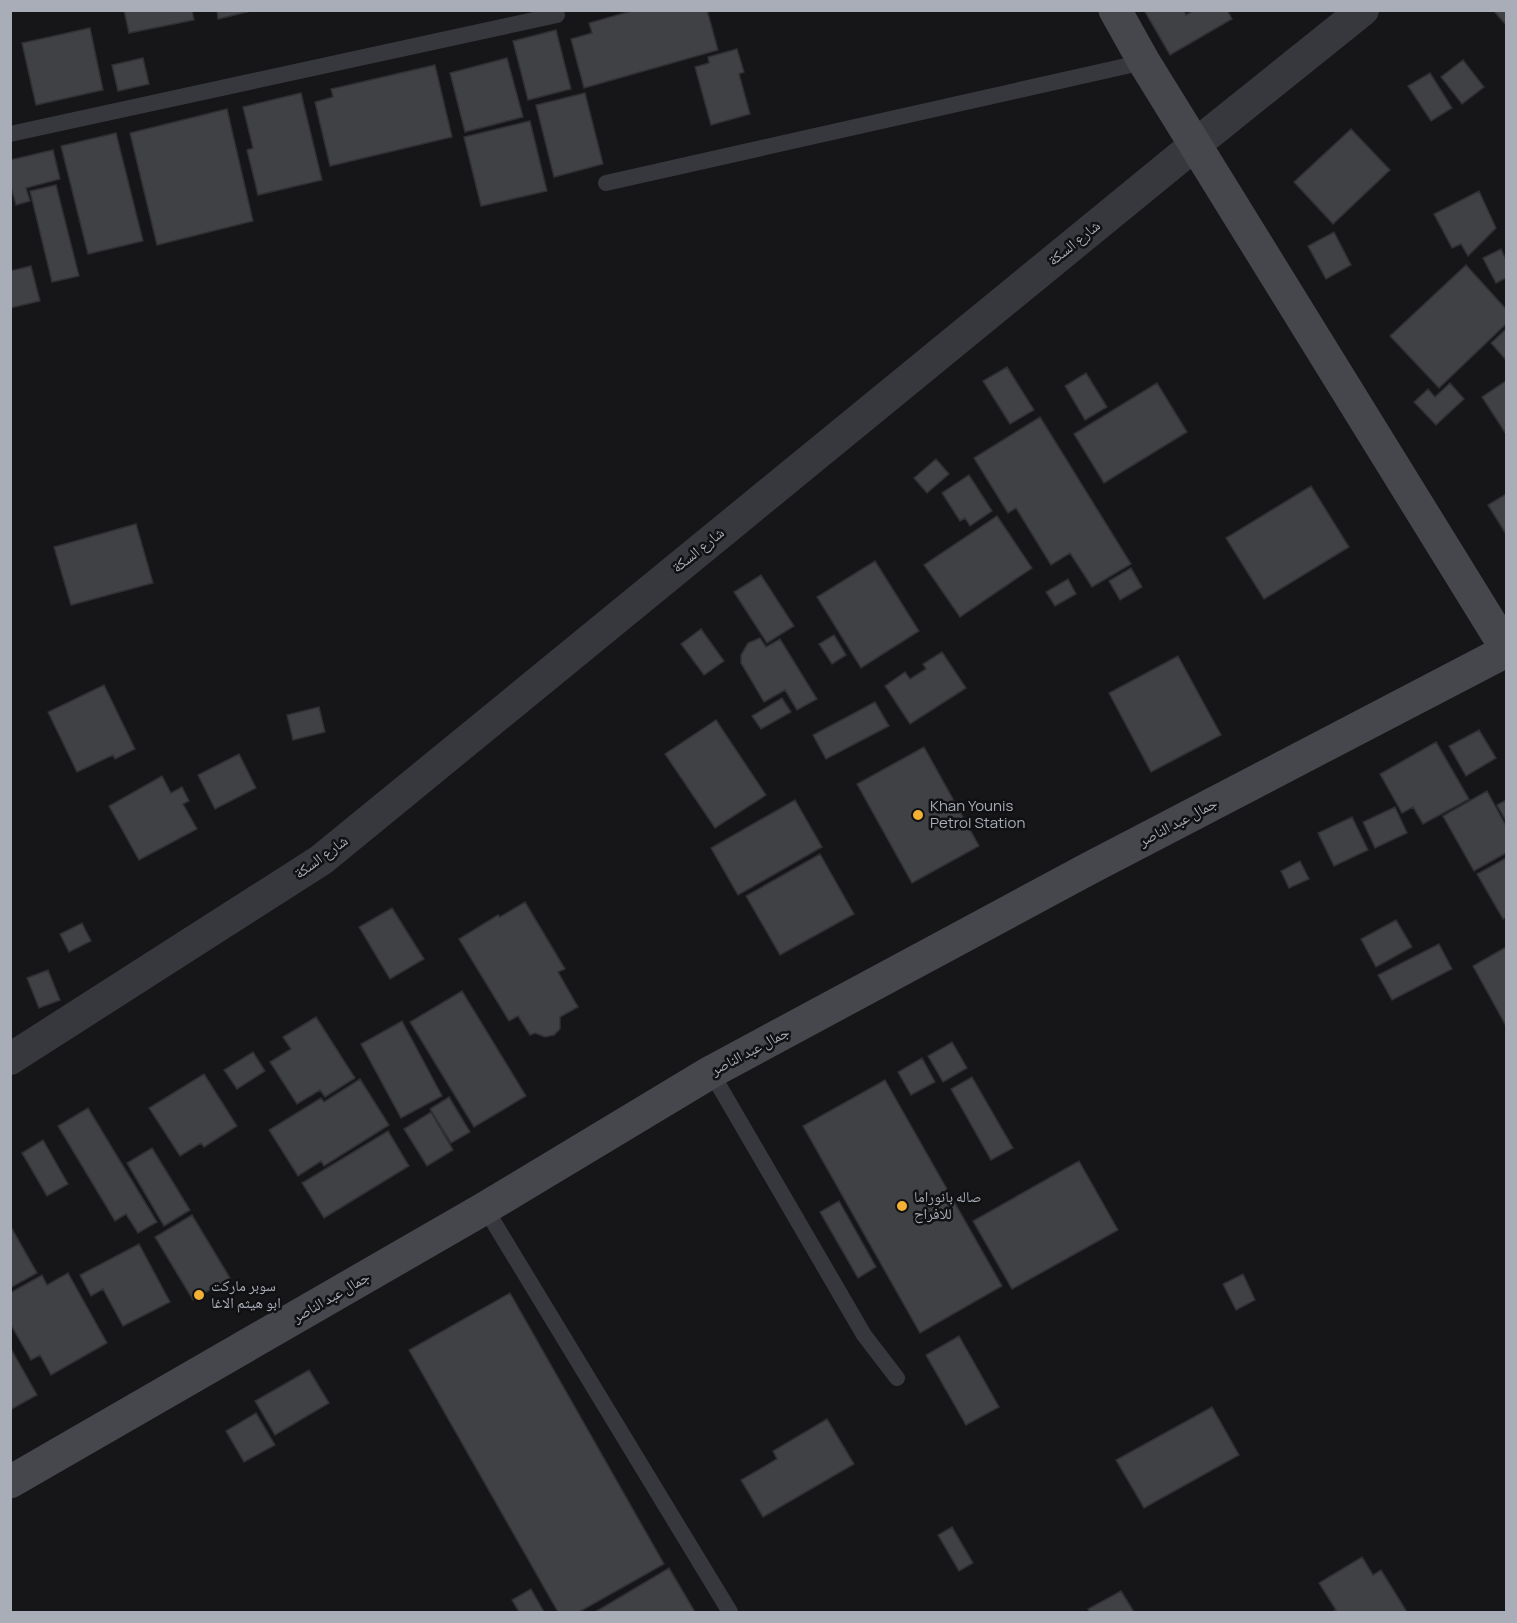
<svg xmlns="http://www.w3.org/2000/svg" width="1517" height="1623" font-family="Manrope,'Noto Naskh Arabic',sans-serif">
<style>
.building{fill:#404145;stroke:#303034;stroke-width:1.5}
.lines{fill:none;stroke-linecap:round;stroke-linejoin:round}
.service{stroke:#37383d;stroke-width:16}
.minor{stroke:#37383d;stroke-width:32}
.secondary{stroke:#45474d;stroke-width:33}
.poi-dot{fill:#f2b134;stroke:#111113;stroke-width:2}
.labels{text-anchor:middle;stroke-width:5;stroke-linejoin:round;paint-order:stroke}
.street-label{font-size:15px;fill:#a8adb8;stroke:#111113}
.poi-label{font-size:15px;fill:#a8adb8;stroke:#111113;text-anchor:start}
</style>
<rect width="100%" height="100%" fill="#161618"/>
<path class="building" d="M124,10H192L194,20L129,33Z
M217,10H255L218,19Z
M635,10H707L718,50L584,88L571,39L592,33L589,23Z
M1144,10H1184L1186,15L1194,10H1227L1232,19L1170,55Z
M1493,10H1506V25Z
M90,28L103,90L36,105L22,43Z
M556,30L571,89L528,100L513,41Z
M737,49L744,72L739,74L750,114L711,125L695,67L709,63L708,57Z
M143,58L149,84L118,91L112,65Z
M507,58L523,117L465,132L450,73Z
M1463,60L1484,87L1462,104L1441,77Z
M435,65L452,137L330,166L315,102L333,97L331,89Z
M1430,73L1452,108L1431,121L1408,86Z
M301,93L322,180L258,195L247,150L253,148L243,107Z
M585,93L603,164L554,177L536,105Z
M227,109L253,221L157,245L130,133Z
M530,121L547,191L481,206L464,137Z
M1351,129L1390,170L1333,224L1294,182Z
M116,133L143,241L88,254L61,146Z
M53,150L60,179L26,188L30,201L16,205L10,184V160Z
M56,185L79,276L52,282L30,191Z
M1479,191L1496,228L1468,256L1461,244L1452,248L1434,214Z
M1334,232L1351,265L1326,279L1308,246Z
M1501,249L1506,260V278L1496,283L1483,258Z
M1466,265L1506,309V324L1439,388L1390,336Z
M31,266L40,301L10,308V271Z
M1506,329V360L1491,343Z
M1007,367L1034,410L1010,424L983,381Z
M1086,373L1107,407L1085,420L1065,386Z
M1506,381V434L1482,397Z
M1157,383L1187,432L1104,483L1074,434Z
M1450,383L1464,399L1436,425L1414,402L1428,389L1435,397Z
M1040,417L1131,564L1092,587L1070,553L1051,565L1016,508L1008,513L974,458Z
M936,459L949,474L927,493L914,478Z
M969,475L992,511L970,526L965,518L960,521L942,493Z
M1311,486L1349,547L1264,599L1226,538Z
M1506,494V534L1488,505Z
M997,516L1032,568L960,617L924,565Z
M136,524L153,583L71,605L54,547Z
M875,561L919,631L861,668L817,597Z
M1131,568L1142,587L1120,600L1109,581Z
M761,575L794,626L767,643L734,592Z
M1068,579L1076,594L1055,606L1046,592Z
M701,629L724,661L704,675L681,644Z
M834,635L846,655L832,664L819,644Z
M760,638L766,647L780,639L817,699L797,710L785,690L764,702L741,663V655L748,643Z
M942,652L966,688L910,724L885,686L905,672L910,679L926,669L923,664Z
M1178,656L1221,735L1151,772L1109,693Z
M104,685L135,749L115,759L113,755L77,772L48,712Z
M782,698L791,712L761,729L752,716Z
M875,702L889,726L826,759L813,735Z
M319,707L325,732L293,740L287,715Z
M716,720L766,795L715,828L665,754Z
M1479,730L1496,758L1466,776L1449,746Z
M1436,742L1469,799L1423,824L1413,807L1402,813L1380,774Z
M924,747L979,846L912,883L857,784Z
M239,754L256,788L215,809L198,775Z
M162,776L171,793L182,787L189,801L183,804L197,829L139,860L109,806Z
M1487,791L1506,826V853L1474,871L1443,816Z
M795,800L822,847L738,895L711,848Z
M1506,800V821L1497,805Z
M1395,807L1407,833L1375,848L1363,822Z
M1352,817L1368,850L1334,866L1318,833Z
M820,854L854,914L780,955L746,896Z
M1506,858V917L1503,919L1477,874Z
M1300,861L1309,879L1289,888L1281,871Z
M525,902L565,969L558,972L578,1007L560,1017V1029L554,1035L545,1037L535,1033L530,1035L518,1016L509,1021L459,939L498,915L500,917Z
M392,908L424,959L390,979L359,927Z
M1396,920L1412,947L1376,967L1361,939Z
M82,923L91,941L69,952L60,934Z
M1439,944L1452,969L1392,1000L1378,975Z
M1506,947V1026L1473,966Z
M48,970L60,1000L39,1008L27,978Z
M462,991L526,1096L474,1127L410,1022Z
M316,1017L355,1078L325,1097L320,1090L297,1104L270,1062L291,1049L283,1037Z
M402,1021L442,1096L401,1118L361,1044Z
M952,1042L967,1068L943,1082L928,1056Z
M253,1052L265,1071L237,1089L224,1070Z
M922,1058L935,1082L911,1095L898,1072Z
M204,1074L237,1126L204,1147L201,1143L180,1156L149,1108Z
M972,1077L1013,1148L991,1160L951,1089Z
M360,1079L389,1125L324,1166L321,1161L298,1176L269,1130L321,1098L324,1102Z
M885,1080L1002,1286L920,1333L803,1126Z
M449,1097L470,1132L451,1143L430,1109Z
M88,1108L157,1222L138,1233L126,1214L115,1221L58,1126Z
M431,1112L453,1150L427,1166L404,1129Z
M388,1131L409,1166L324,1218L302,1183Z
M43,1140L68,1184L47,1196L22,1153Z
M152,1148L190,1210L164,1226L127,1163Z
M1079,1161L1118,1230L1012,1289L973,1221Z
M839,1201L876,1267L858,1278L820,1212Z
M192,1215L230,1278L193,1300L155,1237Z
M10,1225L37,1273L10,1288Z
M139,1244L170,1302L123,1326L103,1289L91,1296L80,1275Z
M68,1273L107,1343L51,1375L40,1355L31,1360L10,1323V1293L42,1275L47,1285Z
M1243,1274L1255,1300L1236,1310L1223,1284Z
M510,1293L664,1564L579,1612H558L409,1350Z
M959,1336L999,1407L966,1425L926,1355Z
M10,1347L37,1395L10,1410Z
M309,1370L329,1403L275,1435L255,1401Z
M1212,1407L1239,1455L1144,1508L1116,1460Z
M256,1413L275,1445L244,1462L226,1431Z
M827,1419L854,1464L763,1517L741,1480L777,1459L773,1451Z
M952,1527L973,1563L959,1571L938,1535Z
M1362,1557L1373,1575L1381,1570L1407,1612H1332L1336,1610L1319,1583Z
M669,1568L695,1612H595Z
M531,1589L544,1612H519L512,1600Z
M1121,1591L1134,1612H1090L1088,1609Z"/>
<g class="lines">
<path class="service" d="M10,134L557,15
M606,183L1144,62
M711,1072L864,1335L897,1378
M485,1208L730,1612"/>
<path class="minor" d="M10,1059L321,860L1196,144L1363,10"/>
<path class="secondary" d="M1115,10L1144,62L1506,648
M10,1482L485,1208L711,1072L1088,869L1506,651"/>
</g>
<g class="poi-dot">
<circle cx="918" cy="815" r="6"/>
<circle cx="902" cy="1206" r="6"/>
<circle cx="199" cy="1295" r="6"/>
</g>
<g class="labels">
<g class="street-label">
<text transform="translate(1074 243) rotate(-39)" y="5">شارع السكة</text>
<text transform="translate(698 550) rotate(-39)" y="5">شارع السكة</text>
<text transform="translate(1178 822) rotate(-28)" y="5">جمال عبد الناصر</text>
<text transform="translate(321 857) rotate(-36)" y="5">شارع السكة</text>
<text transform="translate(750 1051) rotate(-28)" y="5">جمال عبد الناصر</text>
<text transform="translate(331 1297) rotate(-30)" y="5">جمال عبد الناصر</text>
</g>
<g class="poi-label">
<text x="930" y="811">Khan Younis<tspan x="930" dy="17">Petrol Station</tspan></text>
<text x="914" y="1202">صاله بانوراما<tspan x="914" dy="17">للافراح</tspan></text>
<text x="211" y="1291">سوبر ماركت<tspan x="211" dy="17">ابو هيثم الاغا</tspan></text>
</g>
</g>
<rect width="1517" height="1623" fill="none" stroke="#a8adb8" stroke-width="24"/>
</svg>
